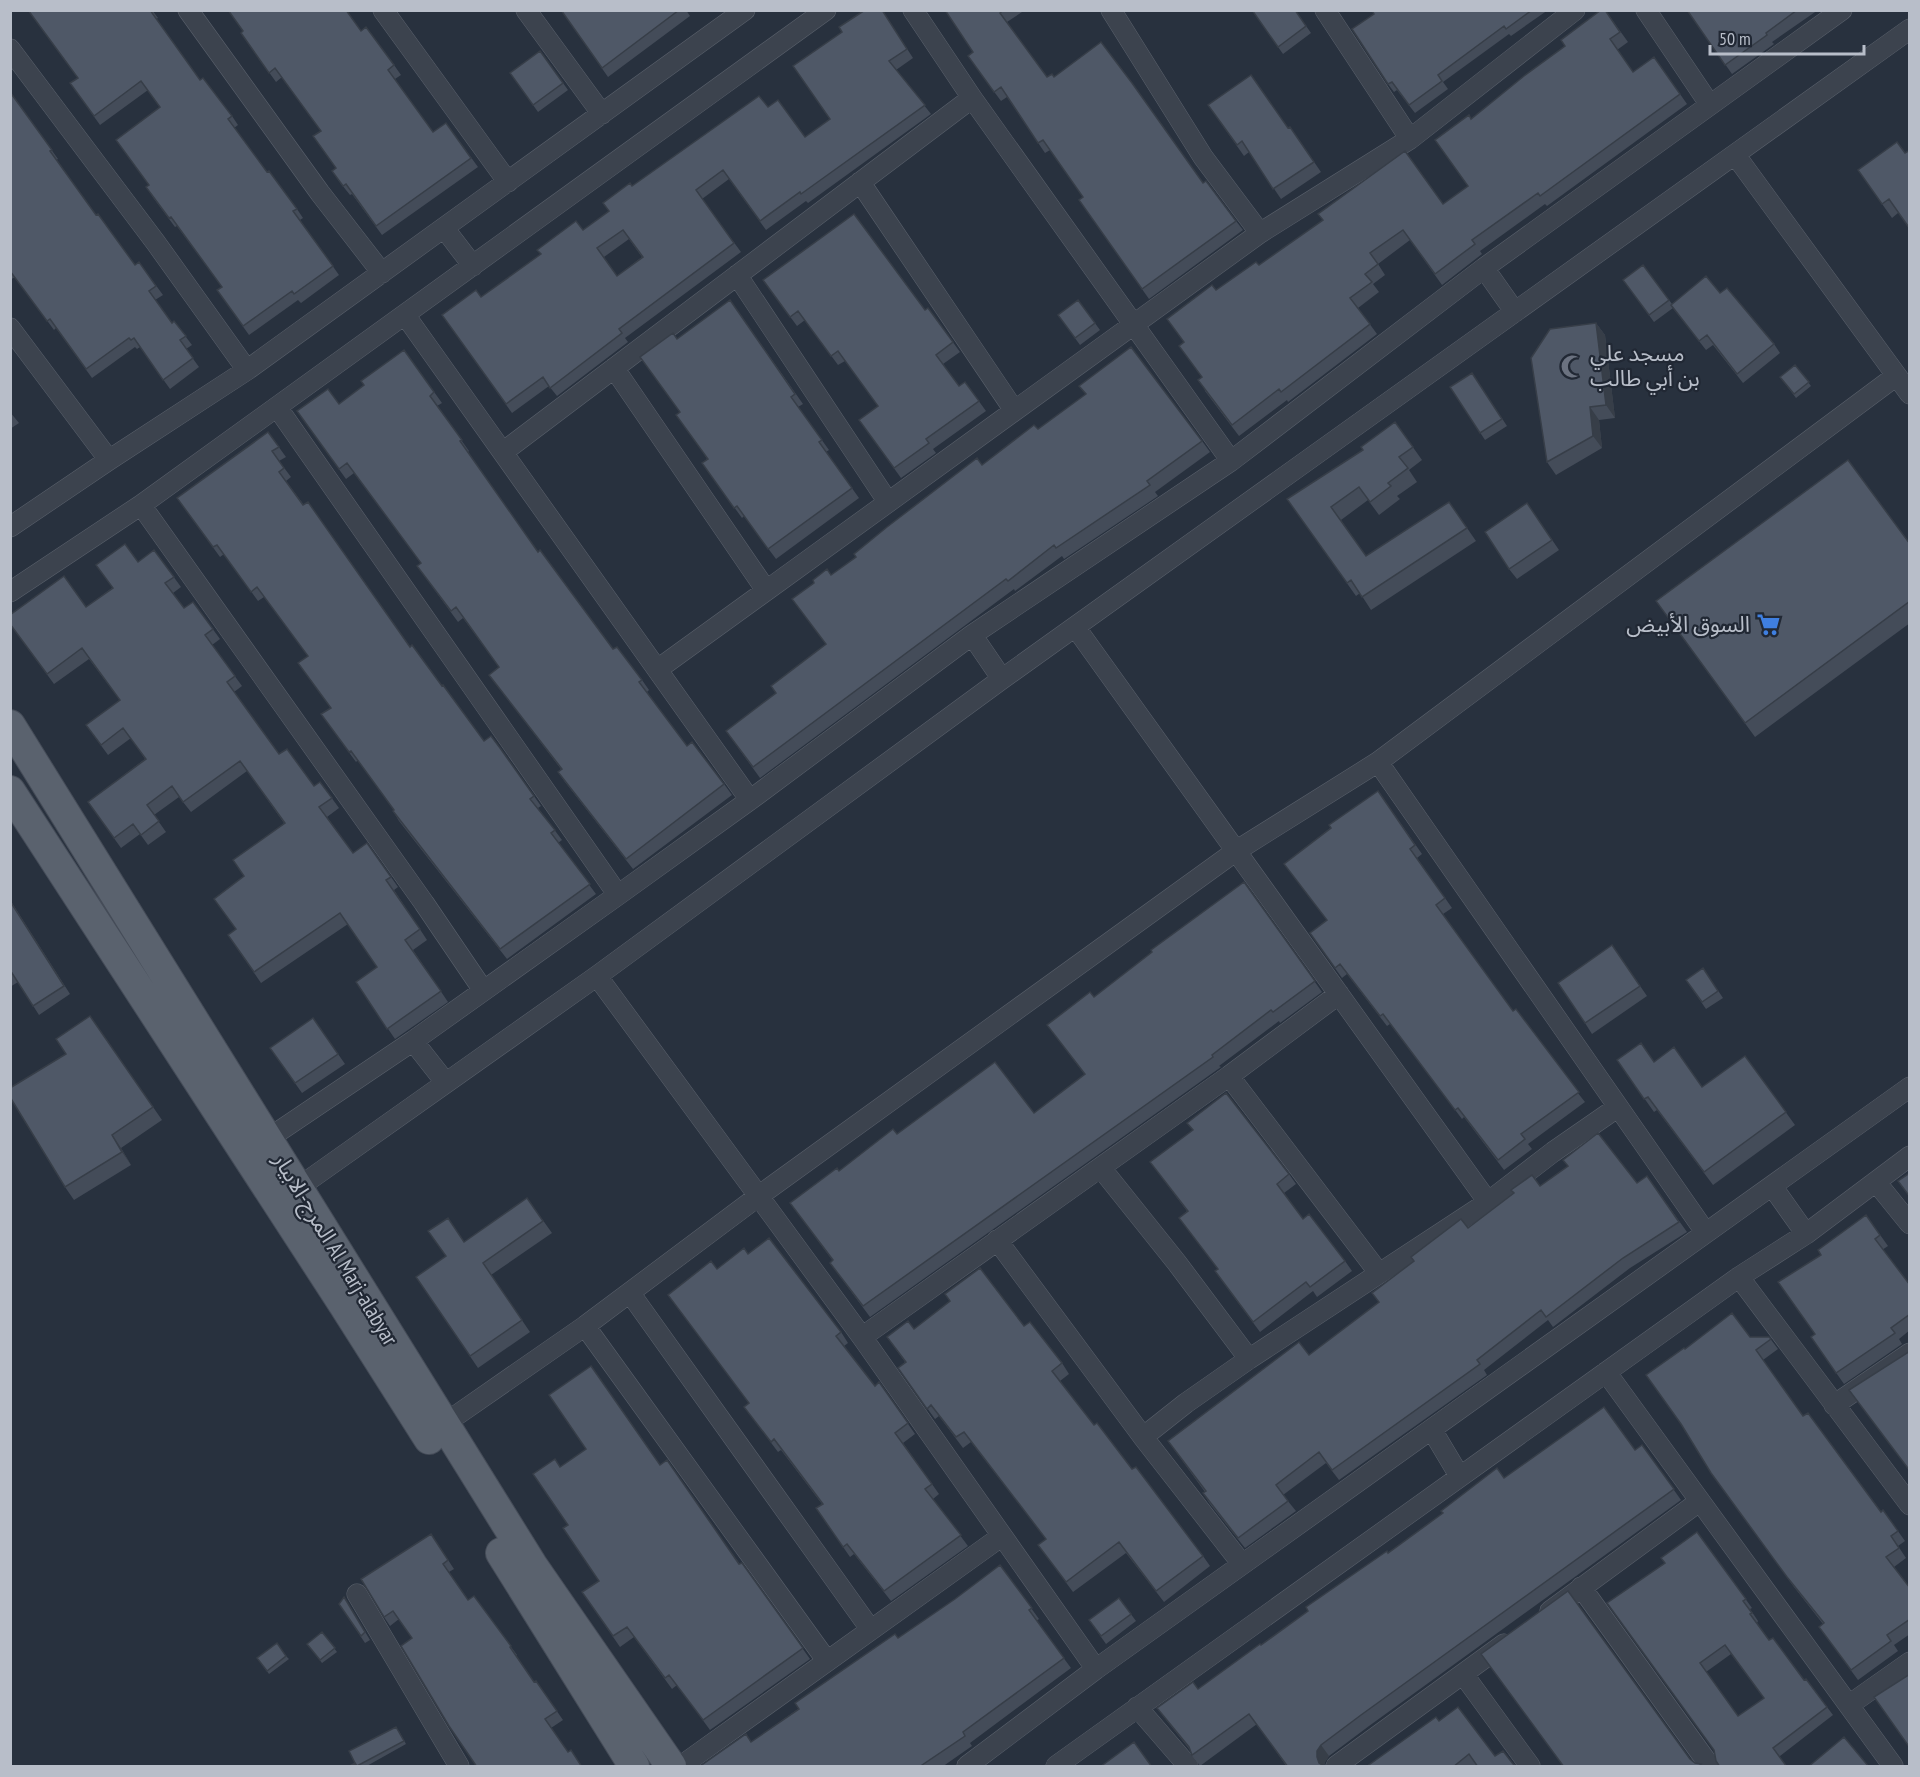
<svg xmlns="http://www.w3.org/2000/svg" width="1920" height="1777" font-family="'PT Sans Narrow','Noto Sans Arabic',sans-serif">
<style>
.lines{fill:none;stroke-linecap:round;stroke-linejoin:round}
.minor-casing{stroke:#5a616c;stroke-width:21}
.primary-casing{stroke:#454c58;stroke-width:32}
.minor{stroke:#3c434e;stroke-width:20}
.primary{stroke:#5a626e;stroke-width:30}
.wall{fill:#444c59;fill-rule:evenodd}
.shaded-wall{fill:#373e48}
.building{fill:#4f5867;stroke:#373e48;stroke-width:1.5;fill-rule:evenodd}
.labels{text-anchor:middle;stroke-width:4.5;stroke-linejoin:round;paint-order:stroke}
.poi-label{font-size:22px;fill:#b8bec9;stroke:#212834;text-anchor:start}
.street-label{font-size:22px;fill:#b8bec9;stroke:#212834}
</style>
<rect width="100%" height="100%" fill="#28313e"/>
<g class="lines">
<defs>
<path id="minor" d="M188,10L320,193L382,273
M383,10L508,182
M526,10L602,114
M913,10L972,98L1231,461
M1111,10L1203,157L1260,233
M1325,10L1410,139
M1646,10L1710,105
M10,49L156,243L247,370
M1736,156L1910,394
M860,182L1014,410
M444,228L473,266
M1484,268L1515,312
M737,275L888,502
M405,315L750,800
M10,328L109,460
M614,368L766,590
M277,407L618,895
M503,452L972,98
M141,505L424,903L483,990
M10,527L109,460L247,370L745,10
M10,592L141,505L826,10
M1076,628L1488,1202
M972,635L1002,679
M658,669L1260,233L1410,139L1575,10
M1378,762L1706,1233
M597,976L862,1337L1096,1669
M413,1041L446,1083
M1229,1076L1379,1273
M269,1138L413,1041L618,895L750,800L972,635L1231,461L1484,268L1842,10
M1101,1168L1177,1263L1249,1359
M1876,1182L1910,1224
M1772,1186L1806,1234
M299,1187L597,976L1002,679L1910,29
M997,1240L1143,1437L1242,1564
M1739,1277L1910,1505
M630,1293L871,1630
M585,1326L827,1661
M862,1337L1229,1076L1339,994
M1606,1372L1893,1766
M1834,1405L1910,1353
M444,1424L585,1326L760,1195L1236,851L1378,762L1896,376
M1432,1430L1460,1477
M1143,1437L1186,1403L1249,1359L1488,1202L1553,1152L1618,1107
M1581,1587L1710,1766
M357,1594L459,1766
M1550,1611L1700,1501
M1463,1674L1530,1766
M1849,1705L1910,1662
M1137,1707L1188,1766
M681,1766L1002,1536
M967,1766L1096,1669L1910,1087
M1056,1766L1739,1277L1806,1234L1910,1156
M1336,1766L1504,1644"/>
<path id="primary" d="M10,725L532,1565L671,1766
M10,791L344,1305L429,1439
M501,1553L634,1766"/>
</defs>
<use href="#minor" class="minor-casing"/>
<use href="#primary" class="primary-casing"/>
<use href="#minor" class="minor"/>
<use href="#primary" class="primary"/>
</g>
<path class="wall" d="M28,10H152L158,18L156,19L200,80L232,116L238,125L234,128L267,172L297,209L303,218L300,220L339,275L301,303L298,300L249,335L217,290L222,287L177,226L175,227L152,196L149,185L160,108L148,90L100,125L70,83L78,78Z
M561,10H686L690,16L608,77Z
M882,10L913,58L896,70L931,114L808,203L806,201L766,230L729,179L702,199L741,252L625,338L628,342L557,396L549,386L512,413L442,315L481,297L583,230L609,211L632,186L768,107L805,137L830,119ZM629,239L642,257L617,276L604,257Z
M945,10H1025L1007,22L1047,77H1054L1203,183L1236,221L1243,230L1149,299L1079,200L1083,197L1050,150L1045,153L1007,97L1001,101L975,66L973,52Z
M1252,10H1295L1311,33L1283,54Z
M1372,10H1548L1511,36L1509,34L1443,82L1448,89L1415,113L1397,90L1394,92L1388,84L1374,14Z
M1605,10L1628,42L1617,50L1633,72L1654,57L1687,104L1547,206L1545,204L1480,251L1482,254L1442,285L1410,240L1378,264L1385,275L1373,284L1379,292L1358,308L1377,334L1288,402L1287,400L1239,436L1205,391L1202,377L1184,342L1216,290L1259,265L1443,204L1468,186L1471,119L1565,46Z
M1687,10H1818L1772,42L1774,44L1732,74Z
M361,31L394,65L401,75L395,79L433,132L446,123L478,167L382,235L352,194L350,195L338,180L336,168L321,131L282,77L276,82L241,33Z
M540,51L568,90L538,112L510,73Z
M10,92L58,159L56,160L96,215L135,265L139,262L163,295L155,300L172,323L174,321L192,345L186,349L199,367L170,389L140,347L137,349L135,347L92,378L56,328L54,330L15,277L10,280Z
M1208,105L1288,128L1290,127L1321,172L1281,199L1249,152L1244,156Z
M1897,142L1898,213L1892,218L1858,170Z
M1643,265L1672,304L1720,293L1774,344L1780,353L1743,383L1713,345L1706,350L1673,308L1654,322L1623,280Z
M763,280L925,310L928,308L960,352L943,364L959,386L965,382L986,411L933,449L936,453L901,478L859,420L878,406L845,361L838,365L805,320L797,326Z
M730,300L803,404L798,407L829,450L826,452L859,498L776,559L744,516L742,518L702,463L707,459L680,412L677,339Z
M1078,300L1100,330L1080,345L1058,315Z
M1596,323L1605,335L1615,418L1599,420L1602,448L1556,475L1547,462Z
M404,350L442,403L437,406L469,451L468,452L538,552L613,649L642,680L649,690L647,692L687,746L724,784L732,795L633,869L565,782L558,772L561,769L489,675L499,667L463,618L458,622L417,566L421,563L354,473L346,479L297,411L339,404L364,385Z
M1795,365L1811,386L1796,398L1780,377Z
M1472,373L1507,426L1485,440L1450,387Z
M10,412L19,423L10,429Z
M1395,422L1422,460L1409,470L1417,482L1397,496L1400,499L1379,515L1368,500L1341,520L1366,556L1449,502L1476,541L1371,610L1360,593L1356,596L1287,499L1363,450Z
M1038,429L1202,441L1210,452L1155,492L1158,496L1064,559L1062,556L1015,591L1014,589L760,778L726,731L776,693L826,644L792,599L831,575L982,465Z
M268,432L286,457L279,461L291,477L286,481L410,647L484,741L500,748L541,806L538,808L562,840L558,843L596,894L507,959L399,821L393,811L394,810L358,760L356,762L321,714L330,708L308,656L264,597L258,601L224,554L220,557L177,498Z
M1527,503L1559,550L1517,579L1509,569Z
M1910,544V623L1755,737L1666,615Z
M154,550L181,587L173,593L184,608L193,602L220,639L212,645L242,686L234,692L279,754L314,786L320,782L339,808L327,817L353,853L367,843L398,887L394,890L427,940L413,950L448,1002L395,1039L356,982L377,967L348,924L261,983L228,935L236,930L244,876L284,823L247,771L191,812L179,797L154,815L166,832L148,845L140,834L121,848L88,802L145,759L131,738L108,755L86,725L120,700L89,659L54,684L10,624L86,607L112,588L138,562Z
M1378,791L1422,854L1417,858L1452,908L1443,914L1513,1011L1585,1102L1528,1144L1532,1149L1504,1170L1464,1117L1462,1119L1390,1024L1387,1026L1347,974L1342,978L1310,933L1327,920L1284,864Z
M1244,882L1322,992L1280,1023L1279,1021L1219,1066L1221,1067L870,1317L830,1263L833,1261L790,1203L897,1134L1034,1113L1085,1075L1047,1025L1094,997Z
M10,900L70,994L39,1015L18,982L10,987Z
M1612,945L1647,996L1592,1034L1585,1023Z
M1703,968L1723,998L1706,1009L1686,980Z
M90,1016L162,1120L121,1148L131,1165L74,1200L65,1187L66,1054Z
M313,1018L345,1064L302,1093L270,1048Z
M1745,1056L1795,1125L1713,1185L1657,1110L1654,1112L1617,1060L1654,1062L1702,1087Z
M1150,1162L1289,1174L1296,1184L1284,1193L1303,1219L1345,1261L1352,1271L1317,1297L1313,1291L1260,1332L1222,1281L1215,1271L1218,1269L1179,1218L1187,1211Z
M1647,1176L1687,1232L1630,1268L1553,1327L1548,1320L1484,1370L1487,1375L1339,1480L1326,1463L1283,1495L1296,1511L1245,1548L1210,1504L1203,1493L1205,1492L1168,1441L1309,1355L1379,1302L1372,1293L1468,1228L1540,1186L1637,1183Z
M527,1198L552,1233L491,1275L530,1332L478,1368L416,1277L446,1256L464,1242Z
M1866,1215L1888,1246L1882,1250L1910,1285V1330L1899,1339L1902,1344L1844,1384L1811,1337L1815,1334L1821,1255Z
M748,1254L841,1332L848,1343L844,1346L875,1386L879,1382L915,1434L903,1443L939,1494L933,1499L968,1546L891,1601L854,1554L850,1557L816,1508L822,1504L781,1450L778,1452L744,1407L749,1403L717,1269Z
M1024,1326L1062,1363L1069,1374L1060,1381L1094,1425L1132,1469L1203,1556L1210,1566L1164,1602L1126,1553L1073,1592L1038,1545L1046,1539L971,1442L963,1448L939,1416L935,1419L898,1368L905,1362L887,1337L914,1329Z
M1750,1337H1769L1778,1349L1763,1360L1803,1416L1881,1512L1883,1510L1905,1541L1898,1546L1906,1558L1894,1567L1910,1588V1634L1894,1645L1898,1651L1858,1680L1819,1627L1823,1624L1794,1587L1718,1483L1681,1424L1685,1349Z
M1642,1445L1681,1500L1369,1726L1329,1756L1325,1762L1324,1766L1335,1767H1287L1257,1724L1200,1766L1192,1755L1190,1750L1157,1708L1198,1689L1261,1645L1388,1553L1504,1478L1635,1450Z
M660,1465L740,1564L742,1563L810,1659L710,1730L677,1685L672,1689L634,1637L620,1647L582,1592L599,1581L560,1467Z
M1697,1532L1752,1608L1750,1609L1758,1621L1757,1623L1769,1640L1827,1707L1833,1715L1780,1756L1714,1751L1665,1563ZM1731,1654L1764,1698L1738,1716L1706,1672Z
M431,1534L454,1569L449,1572L468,1600L474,1596L517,1655L516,1656L534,1682L536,1681L563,1720L551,1728L568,1752L582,1767L412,1638L399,1619L390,1626L384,1617Z
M1000,1565L1039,1619L1036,1621L1071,1668L970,1743L972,1746L942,1767H699L751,1742L955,1599Z
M344,1597L370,1640L365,1643L339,1604Z
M1119,1598L1136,1621L1106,1644L1089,1620Z
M322,1632L337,1652L322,1663L307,1644Z
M286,1656L289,1659L269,1674L257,1658Z
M1439,1721L1495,1756L1513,1764L1477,1765L1475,1767H1366Z
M399,1731L406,1744L365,1767H348L355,1763Z"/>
<path class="shaded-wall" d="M1596,323L1605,335L1615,418L1606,405Z
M1590,407L1599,420L1602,448L1593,436Z
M112,1135L121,1148L131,1165L122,1152Z
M1321,1745L1329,1756L1325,1762L1324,1767L1319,1763L1317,1757V1751Z"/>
<path class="building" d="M28,10H150L200,80L203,78L232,116L228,119L267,172L269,171L297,209L293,211L333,266L294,294L292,291L243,326L217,290L222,287L171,217L169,218L146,187L149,185L116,140L160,107L141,81L94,116L70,83L78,78Z
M228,10H346L361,31L366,27L394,65L388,70L433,132L446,123L471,158L376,226L346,184L343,186L332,171L336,168L313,136L321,131L275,68L269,73L241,33L243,31Z
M561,10H679L602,68Z
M865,10H882L907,49L889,61L925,105L801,194L800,192L760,221L723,170L696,190L734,243L619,329L622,333L550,388L543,377L506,404L442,315L476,290L481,297L541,254L537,250L576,221L583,230L609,211L603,203L630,183L632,186L759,96L768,107L778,100L805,137L830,119L793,66L842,32L839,27ZM623,230L643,257L617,276L597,248Z
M945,10H1003L1000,13L1047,77L1052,74L1054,77L1101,42L1132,83L1203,183L1206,181L1236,221L1142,289L1079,200L1083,197L1043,140L1038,143L1001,87L994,92L968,56L973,52Z
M1252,10H1295L1306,26L1278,47Z
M1372,10H1532L1506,29L1504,26L1438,75L1442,81L1409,105L1392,82L1388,84L1352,29L1374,14Z
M1601,10H1605L1620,32L1610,39L1633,72L1654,57L1680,94L1540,196L1538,193L1472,240L1475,244L1435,274L1403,230L1370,253L1378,264L1365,274L1372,282L1350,298L1370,324L1281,392L1279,389L1232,425L1198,380L1202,377L1179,346L1184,342L1167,319L1212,285L1216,290L1256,262L1259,265L1323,220L1318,214L1405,151L1443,204L1468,186L1435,140L1469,115L1471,119L1524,76L1565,46L1561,40Z
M1687,10H1797L1766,33L1767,35L1725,65Z
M540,51L563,83L533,105L510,73Z
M1251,75L1288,128L1290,127L1314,162L1273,189L1242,141L1237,145L1208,105Z
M10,92L52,150L50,151L96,215L98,214L135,265L139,262L156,286L149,291L172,323L174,321L186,336L180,340L193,358L163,380L134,338L131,340L129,338L86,369L50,319L47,321L10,271Z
M1897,142L1905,153L1910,150V229L1889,199L1882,204L1858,170Z
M854,214L925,310L928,308L953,342L936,355L959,386L965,382L979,401L926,439L929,443L894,468L859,420L878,406L838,351L831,356L798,311L790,317L763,280Z
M1643,265L1669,300L1649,315L1623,280Z
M1706,276L1720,293L1727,288L1774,344L1737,374L1707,335L1699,341L1671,305Z
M730,300L795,394L791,397L822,440L819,442L852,488L768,549L737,506L734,508L702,463L708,459L676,415L680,412L640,357L673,333L677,339Z
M1078,300L1095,323L1075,338L1058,315Z
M1596,323L1606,405L1590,407L1593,436L1547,462L1531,358L1550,329Z
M1131,347L1202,441L1147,481L1150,485L1056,548L1054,545L1008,581L1006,579L753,767L726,731L776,693L771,686L826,644L792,599L814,583L813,580L827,569L831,575L856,557L854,554L887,527L977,458L982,465L1034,425L1038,429L1086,394L1079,386Z
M404,350L434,392L430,396L462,440L460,441L538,552L540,550L613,649L617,647L642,680L639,682L687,746L692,742L724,784L626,859L558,772L562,769L489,675L499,667L456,607L451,611L417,566L421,563L347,463L339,469L297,411L328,389L339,404L364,385L361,381Z
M1795,365L1809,382L1794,394L1780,377Z
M1472,373L1502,419L1480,433L1450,387Z
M1395,422L1413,447L1399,457L1408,468L1388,483L1391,486L1370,502L1359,487L1331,507L1366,556L1449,502L1467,528L1362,597L1351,580L1347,583L1287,499L1363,450L1361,447Z
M268,432L279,447L272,451L284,468L279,472L303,505L308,502L410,647L412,645L442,686L443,685L484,741L491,736L500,748L534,796L530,799L555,830L551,833L590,884L500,949L393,811L394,810L351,751L349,752L321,714L331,708L298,663L308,656L257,587L251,592L217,545L213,547L177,498Z
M1848,460L1910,544V601L1745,723L1656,601Z
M1527,503L1552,540L1509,569L1485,532Z
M125,544L138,562L154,550L174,577L165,583L184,608L193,602L213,629L205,635L235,676L227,682L279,754L287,749L314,786L320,782L332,798L319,807L353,853L367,843L391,877L386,880L420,929L405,940L441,991L387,1029L356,982L377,967L340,913L254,972L228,935L236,929L214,899L244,876L233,860L285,823L240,761L183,802L172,786L147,805L159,821L141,835L133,824L114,838L88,802L146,759L123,728L101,745L86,725L120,700L82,648L47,674L10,624V615L64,576L86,607L113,588L96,565Z
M1378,791L1415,845L1410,849L1445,898L1436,905L1513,1011L1516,1009L1579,1092L1521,1134L1525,1139L1498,1160L1458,1108L1455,1110L1383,1014L1380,1016L1340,964L1335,968L1310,933L1327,920L1284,864L1331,828L1329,825Z
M1244,882L1315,981L1273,1012L1271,1010L1212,1055L1213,1057L863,1306L830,1263L833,1260L790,1203L837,1168L839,1171L893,1129L897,1134L995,1062L1034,1113L1085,1074L1047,1025L1090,992L1094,997L1152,952L1151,950Z
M10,901L64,986L33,1006L12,973L10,974Z
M1612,945L1640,986L1585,1023L1558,983Z
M1703,968L1718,991L1702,1002L1686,980Z
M90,1016L153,1107L112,1135L122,1152L65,1187L10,1097V1088L66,1054L56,1039Z
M313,1018L338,1054L295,1083L270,1048Z
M1641,1043L1654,1062L1674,1047L1702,1087L1745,1056L1786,1112L1704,1172L1648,1097L1644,1099L1617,1060Z
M1226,1093L1289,1174L1277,1184L1303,1219L1309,1214L1345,1261L1310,1287L1306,1282L1253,1322L1215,1271L1218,1269L1179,1218L1188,1211L1150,1162L1193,1130L1187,1123Z
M1598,1133L1637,1183L1647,1176L1679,1222L1623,1258L1546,1317L1541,1310L1477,1360L1480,1364L1332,1470L1319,1452L1276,1485L1288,1501L1238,1538L1203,1493L1206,1491L1168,1441L1299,1342L1309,1355L1379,1302L1372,1293L1414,1261L1411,1257L1461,1219L1468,1228L1514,1193L1511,1190L1532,1175L1540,1186L1568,1166L1563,1160Z
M1910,1173V1197L1898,1181Z
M527,1198L543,1221L483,1263L522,1320L470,1356L416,1277L446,1256L428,1231L448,1218L464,1242Z
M1866,1215L1880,1235L1875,1239L1910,1285V1314L1891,1328L1895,1333L1836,1373L1811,1337L1815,1334L1778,1282L1821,1255L1818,1250Z
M769,1238L841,1332L836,1336L875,1386L879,1382L908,1423L895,1433L932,1484L925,1489L961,1535L884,1591L847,1544L843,1547L816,1508L823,1504L774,1439L771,1442L744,1407L749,1403L668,1295L711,1261L717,1269L744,1248L748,1254Z
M980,1268L1024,1326L1030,1322L1062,1363L1052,1371L1094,1425L1097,1423L1132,1469L1136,1467L1203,1556L1156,1591L1119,1542L1066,1582L1038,1545L1046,1539L964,1432L956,1437L931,1405L927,1409L898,1368L906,1362L887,1337L908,1321L914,1329L950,1301L945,1294Z
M1732,1313L1750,1337H1769L1771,1339L1756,1350L1803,1416L1808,1413L1881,1512L1883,1510L1898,1531L1891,1536L1899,1548L1886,1557L1910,1588V1619L1887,1635L1891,1641L1851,1670L1819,1627L1824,1623L1787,1577L1711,1473L1681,1424L1646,1375L1684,1348L1685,1349Z
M1910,1351V1471L1849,1390Z
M591,1366L660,1465L667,1460L739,1564L742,1563L803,1648L703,1720L669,1675L665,1678L627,1627L613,1636L582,1592L599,1581L563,1528L568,1525L533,1474L555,1459L560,1467L586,1449L549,1395Z
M1604,1407L1635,1450L1642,1445L1674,1489L1361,1715L1321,1745L1317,1751V1757L1319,1763L1324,1766H1334L1335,1767H1288L1249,1714L1192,1755L1189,1747L1157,1708L1193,1682L1198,1689L1260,1644L1261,1645L1308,1611L1306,1607L1387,1551L1388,1553L1443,1513L1441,1511L1497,1468L1504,1478Z
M1697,1532L1746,1599L1743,1601L1752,1613L1750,1614L1769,1640L1773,1638L1804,1680L1806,1679L1827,1707L1773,1748L1787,1767H1720L1716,1761L1714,1750L1607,1603L1665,1563L1661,1558ZM1725,1645L1764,1698L1738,1716L1700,1663Z
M431,1534L448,1560L443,1564L468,1600L474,1596L511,1646L510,1647L534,1682L536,1681L557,1711L545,1719L568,1752L571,1750L582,1767H477L449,1726L401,1646L412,1638L393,1611L384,1617L361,1579Z
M1000,1565L1032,1608L1029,1610L1064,1658L963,1732L965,1736L919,1767H699L746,1734L751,1742L799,1709L795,1703L895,1634L898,1638L955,1599Z
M1568,1591L1690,1759L1695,1763L1701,1764L1698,1767H1564L1481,1654Z
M344,1597L365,1632L361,1636L339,1604Z
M1119,1598L1131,1614L1101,1636L1089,1620Z
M322,1632L335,1648L320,1660L307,1644Z
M277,1643L286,1656L267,1671L257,1658Z
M1910,1674V1748L1874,1697Z
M1458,1707L1495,1756L1503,1751L1513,1764L1518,1767H1478L1469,1754L1453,1767H1366L1436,1717L1439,1721Z
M396,1727L404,1741L357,1766L355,1763L349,1751Z
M1844,1737L1869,1767H1808Z
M1134,1742L1152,1767H1100Z
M355,1763L357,1767H348Z"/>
<defs>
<symbol id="mosque-bare" viewBox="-9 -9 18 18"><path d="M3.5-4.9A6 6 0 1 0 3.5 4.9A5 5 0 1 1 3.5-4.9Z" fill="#6b7280" stroke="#212834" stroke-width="2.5" paint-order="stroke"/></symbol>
<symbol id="supermarket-bare" viewBox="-9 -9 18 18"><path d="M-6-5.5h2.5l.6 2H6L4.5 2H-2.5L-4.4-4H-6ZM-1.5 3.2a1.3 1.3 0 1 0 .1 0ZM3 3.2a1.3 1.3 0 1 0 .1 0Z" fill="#3f7fe0" stroke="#212834" stroke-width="2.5" paint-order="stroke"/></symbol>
</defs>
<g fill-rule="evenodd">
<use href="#mosque-bare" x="1556" y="350" width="33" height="33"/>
<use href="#supermarket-bare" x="1752" y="608" width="33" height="33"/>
</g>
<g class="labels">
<g class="poi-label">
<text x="1590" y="361">مسجد علي<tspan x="1590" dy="25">بن أبي طالب</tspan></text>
<text x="1750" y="632" text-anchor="end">السوق الأبيض</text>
</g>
<g class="street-label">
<text transform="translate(336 1249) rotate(59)" y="8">المرج-الابيار Al Marj-alabyar</text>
</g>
</g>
<rect width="1920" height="1777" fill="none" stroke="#b8bec9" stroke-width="24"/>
<path d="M1710 45v9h154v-9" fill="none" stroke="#b8bec9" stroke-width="3"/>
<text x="1719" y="45" font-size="18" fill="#b8bec9" stroke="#212834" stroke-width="4.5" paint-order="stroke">50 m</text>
</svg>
